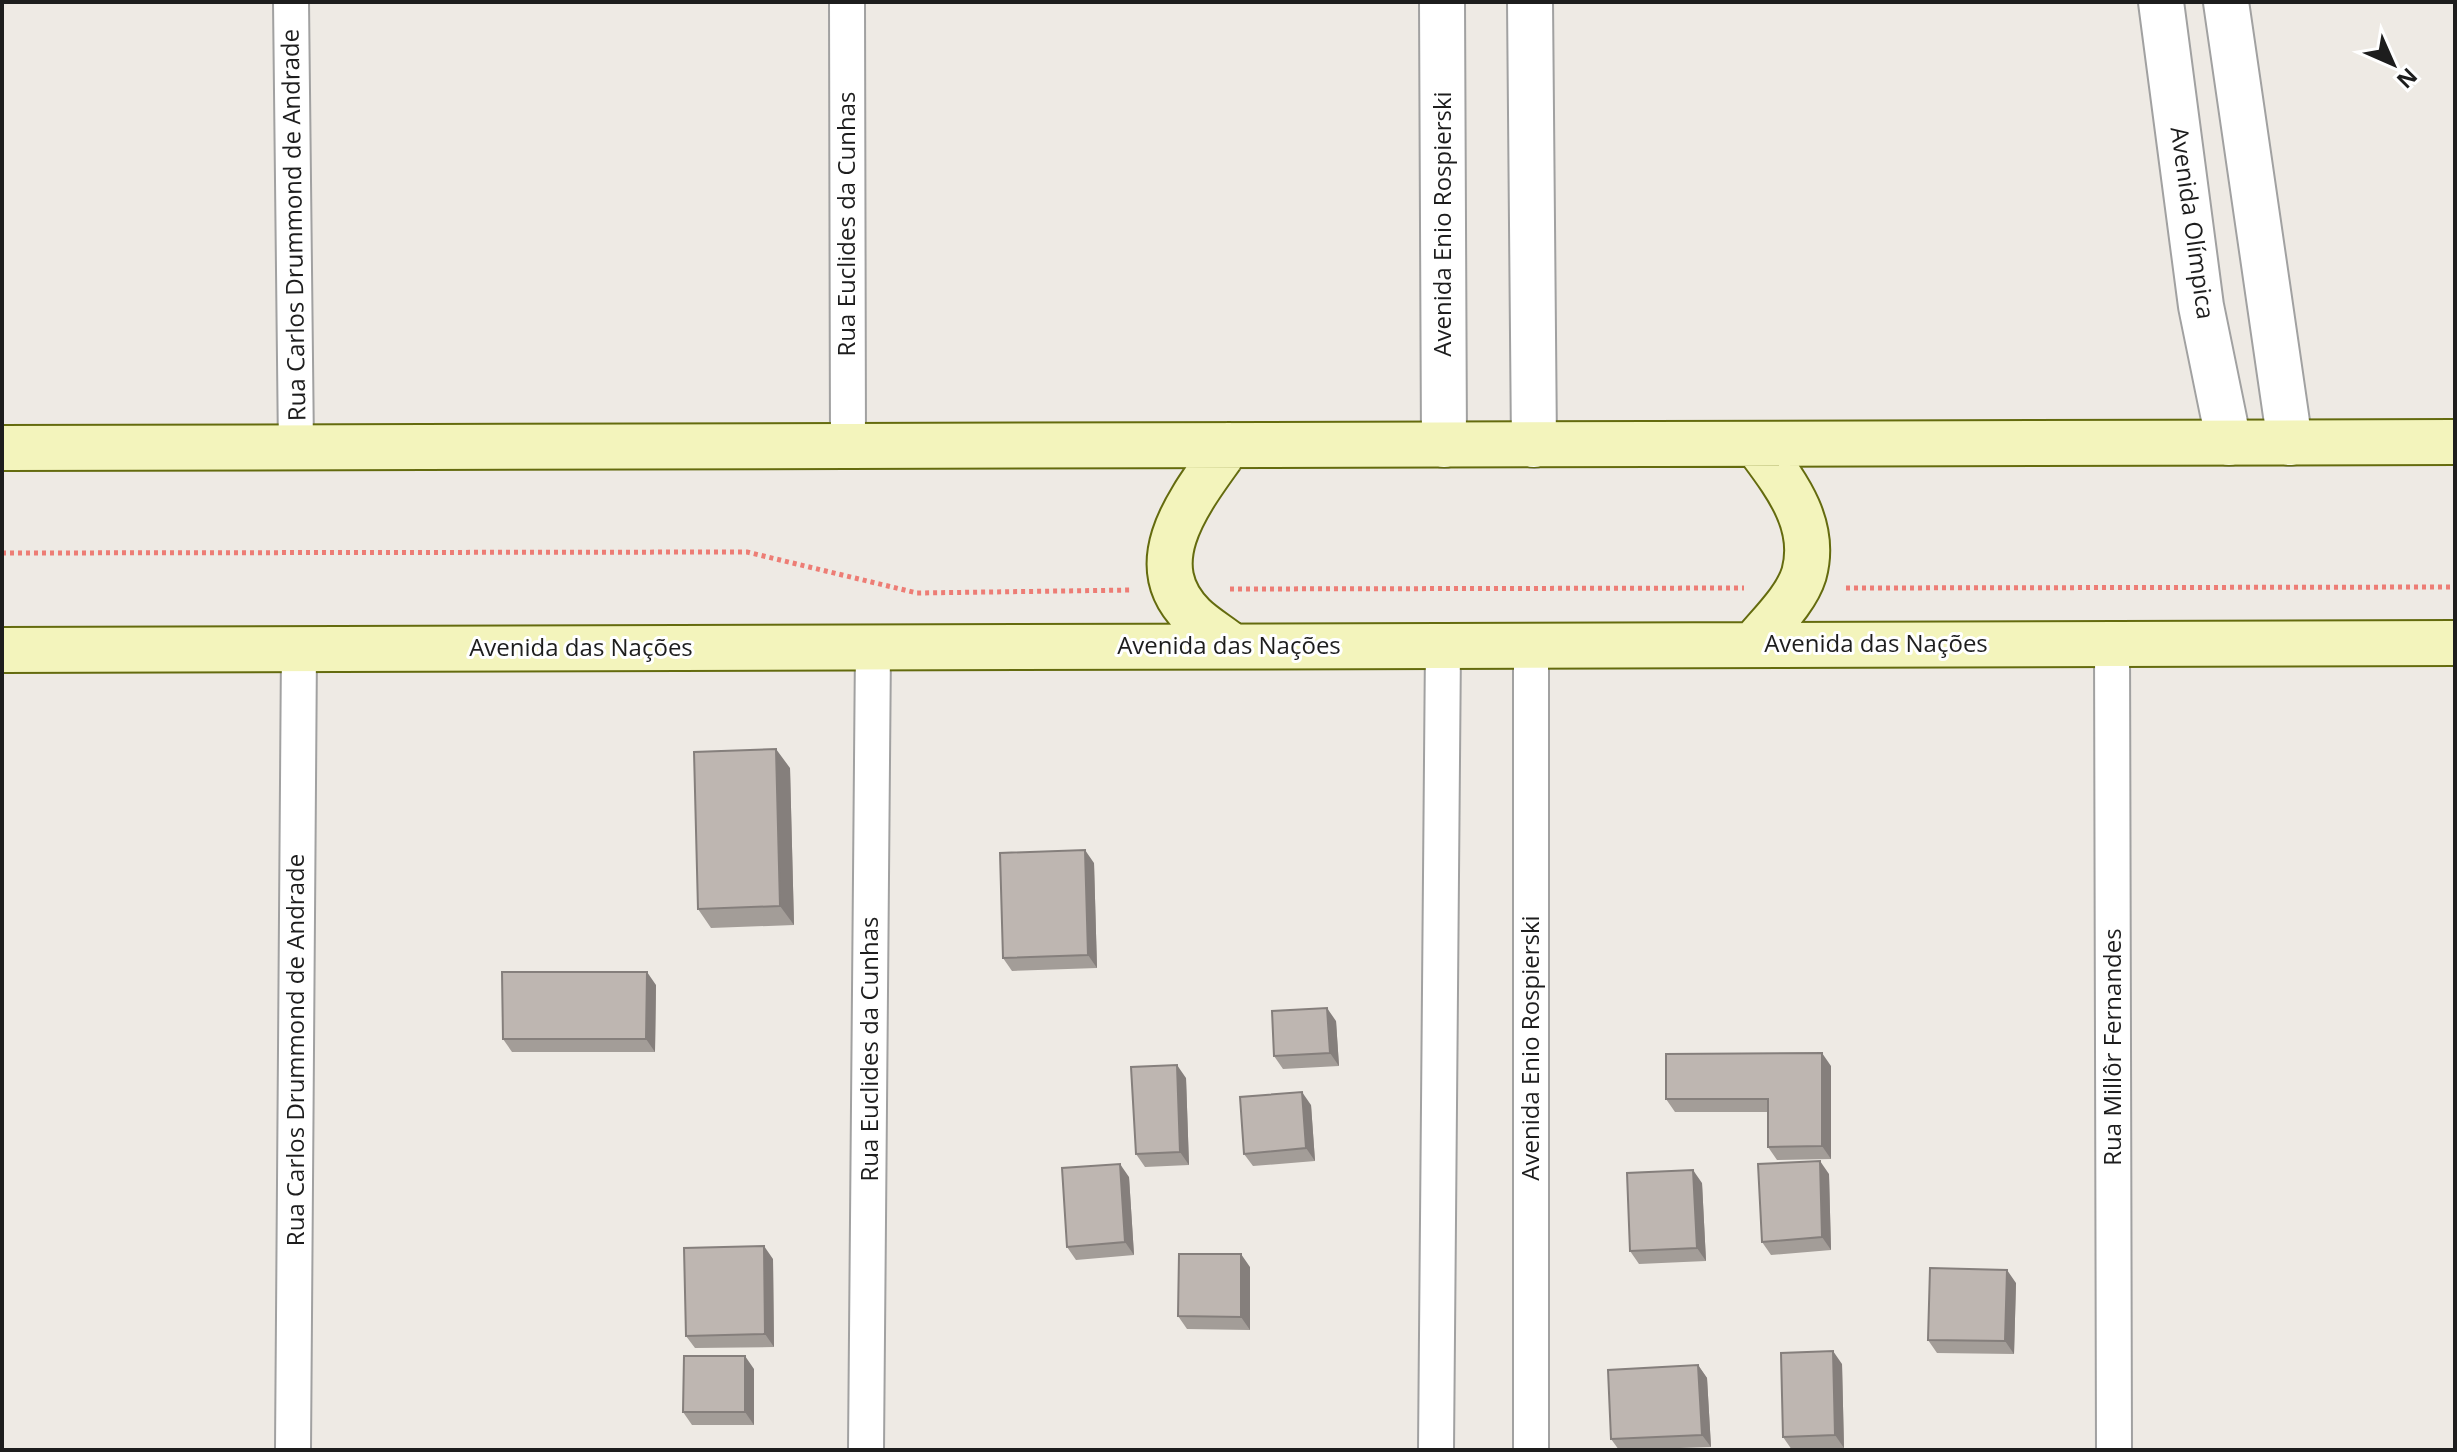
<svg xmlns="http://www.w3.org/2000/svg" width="2457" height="1452" font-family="'Open Sans',sans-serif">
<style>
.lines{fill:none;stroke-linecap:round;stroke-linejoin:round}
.minor-casing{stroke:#a1a1a1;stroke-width:38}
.tertiary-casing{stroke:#a1a1a1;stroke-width:48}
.secondary-casing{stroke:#646b0e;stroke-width:48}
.path{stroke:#ed7d75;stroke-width:5;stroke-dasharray:4 4;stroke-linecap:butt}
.minor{stroke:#fff;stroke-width:34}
.tertiary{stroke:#fff;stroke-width:44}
.secondary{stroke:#f3f4bc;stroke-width:44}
.wall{fill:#a39d98}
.shaded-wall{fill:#857f7c}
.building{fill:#beb6b1;stroke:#857f7c;stroke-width:2}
.labels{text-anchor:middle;stroke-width:6;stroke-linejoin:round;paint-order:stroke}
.street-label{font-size:24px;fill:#1d1d1d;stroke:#fff}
</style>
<rect width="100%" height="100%" fill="#eeeae4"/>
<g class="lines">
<defs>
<path id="minor" d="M291,2L296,448
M847,2L848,446
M2112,644L2114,1450
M1531,645V1450
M293,1450L299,649
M866,1450L873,647
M1436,1450L1443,646"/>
<path id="tertiary" d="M1442,2L1444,445
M1530,2L1534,445
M2161,2L2201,306L2229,443
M2226,2L2290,443"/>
<path id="secondary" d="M1229,445C1195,494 1137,560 1193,616C1204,627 1220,636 1232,646
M2,448L2455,442
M1753,645C1770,624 1796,600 1804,574C1818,523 1784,482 1756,444
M2,650L2455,643"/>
</defs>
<use href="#minor" class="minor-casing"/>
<use href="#tertiary" class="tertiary-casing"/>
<use href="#secondary" class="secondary-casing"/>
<path class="path" d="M2,553L747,552L917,593L1132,590
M1846,588L2455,587
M1230,589L1744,588"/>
<use href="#minor" class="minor"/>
<use href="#tertiary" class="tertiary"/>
<use href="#secondary" class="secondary"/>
</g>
<path class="wall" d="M790,768L794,925L711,928L698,909Z
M1094,863L1097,968L1012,971L1003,958Z
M656,985L655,1052H512L503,1039Z
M1336,1021L1339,1066L1283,1069L1274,1056Z
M1831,1066V1159L1777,1160L1768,1147V1112H1675L1666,1099Z
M1186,1078L1189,1165L1145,1167L1136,1154Z
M1311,1105L1315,1161L1253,1166L1244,1154Z
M1829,1174L1831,1250L1771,1255L1762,1242Z
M1129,1177L1134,1255L1076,1260L1067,1247Z
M1702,1183L1706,1261L1639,1264L1630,1251Z
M773,1259L774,1347L695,1348L686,1336Z
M1250,1267V1330L1187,1329L1178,1316Z
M2016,1283L2014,1354L1937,1353L1928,1340Z
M1842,1364L1844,1448L1792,1450L1783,1437Z
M1698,1365L1707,1378L1711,1447L1619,1450L1611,1439Z
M754,1369V1425H692L683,1412Z"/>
<path class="shaded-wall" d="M776,749L790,768L794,925L780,906Z
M1085,850L1094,863L1097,968L1088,955Z
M647,972L656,985L655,1052L646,1039Z
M1327,1008L1336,1021L1339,1066L1330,1053Z
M1822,1053L1831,1066V1159L1822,1146Z
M1177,1065L1186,1078L1189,1165L1180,1152Z
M1302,1092L1311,1105L1315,1161L1306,1148Z
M1820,1161L1829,1174L1831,1250L1822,1237Z
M1120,1164L1129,1177L1134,1255L1125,1242Z
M1693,1170L1702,1183L1706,1261L1697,1248Z
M764,1246L773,1259L774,1347L765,1334Z
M1241,1254L1250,1267V1330L1241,1317Z
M2007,1270L2016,1283L2014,1354L2005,1341Z
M1833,1351L1842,1364L1844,1448L1835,1435Z
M745,1356L754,1369V1425L745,1412Z
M1698,1365L1707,1378L1711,1447L1702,1435Z"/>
<path class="building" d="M776,749L780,906L698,909L694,752Z
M1085,850L1088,955L1003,958L1000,853Z
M502,972H647L646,1039H503Z
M1327,1008L1330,1053L1274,1056L1272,1011Z
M1822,1053V1146L1768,1147V1099H1666V1054Z
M1177,1065L1180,1152L1136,1154L1131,1067Z
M1302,1092L1306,1148L1244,1154L1240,1097Z
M1820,1161L1822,1237L1762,1242L1758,1164Z
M1120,1164L1125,1242L1067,1247L1062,1168Z
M1693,1170L1697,1248L1630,1251L1627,1173Z
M764,1246L765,1334L686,1336L684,1248Z
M1179,1254H1241V1317L1178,1316Z
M1930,1268L2007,1270L2005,1341L1928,1340Z
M1833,1351L1835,1435L1783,1437L1781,1353Z
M684,1356H745V1412H683Z
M1698,1365L1702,1435L1611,1439L1608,1370Z"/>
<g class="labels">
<g class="street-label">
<text transform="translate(2192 223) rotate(82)" y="8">Avenida Olímpica</text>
<text transform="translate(847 224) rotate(-90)" y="8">Rua Euclides da Cunhas</text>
<text transform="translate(1443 224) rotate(-90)" y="8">Avenida Enio Rospierski</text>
<text transform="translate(294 225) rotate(-91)" y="8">Rua Carlos Drummond de Andrade</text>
<text x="1876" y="652">Avenida das Nações</text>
<text x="1229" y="654">Avenida das Nações</text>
<text x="581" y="656">Avenida das Nações</text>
<text transform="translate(2113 1047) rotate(-90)" y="8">Rua Millôr Fernandes</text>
<text transform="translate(1531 1048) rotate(-90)" y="8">Avenida Enio Rospierski</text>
<text transform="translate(870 1049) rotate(-90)" y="8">Rua Euclides da Cunhas</text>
<text transform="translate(296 1050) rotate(-90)" y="8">Rua Carlos Drummond de Andrade</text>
</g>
</g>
<rect width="2457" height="1452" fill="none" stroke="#1d1d1d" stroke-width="8"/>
<g transform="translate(2393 64) rotate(135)" stroke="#ffffff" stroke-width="6" paint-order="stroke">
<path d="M0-6L14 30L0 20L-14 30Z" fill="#1d1d1d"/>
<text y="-12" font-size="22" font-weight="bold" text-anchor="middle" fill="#1d1d1d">N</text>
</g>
</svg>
